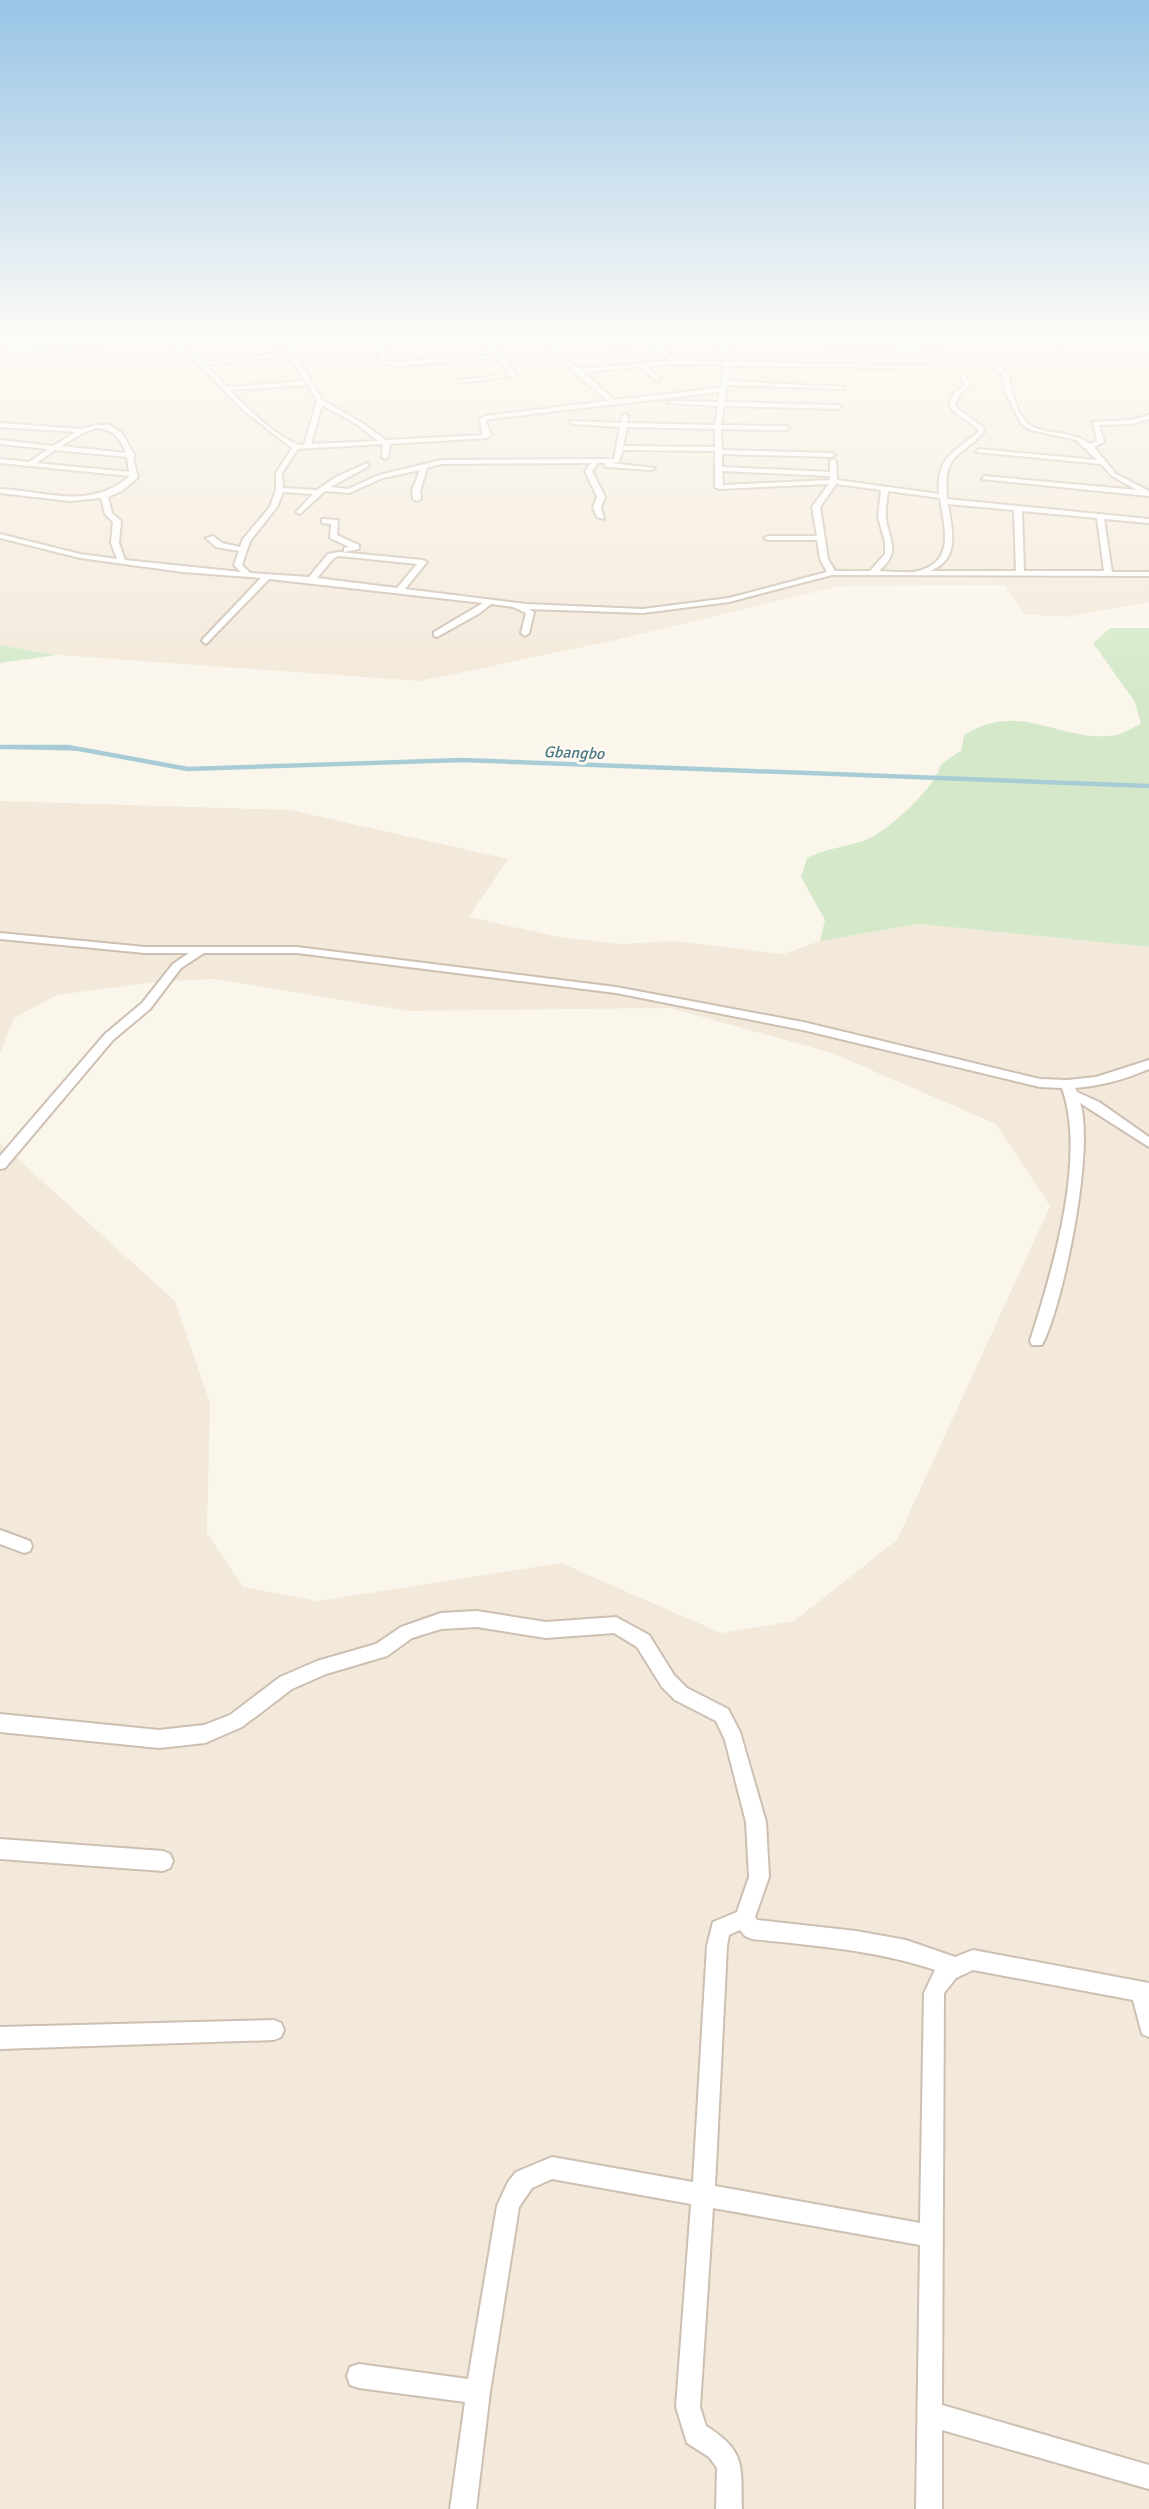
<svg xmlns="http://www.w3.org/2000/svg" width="1149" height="2509" font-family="Signika,sans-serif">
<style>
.residential{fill:#f3e9da}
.green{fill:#d5e9ca}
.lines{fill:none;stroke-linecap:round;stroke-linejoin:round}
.stream-far1{stroke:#a8ccd5;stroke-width:3.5}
.stream{stroke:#a8ccd5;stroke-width:4.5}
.street-casing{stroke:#cdbfb2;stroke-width:4}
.street{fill:#fff;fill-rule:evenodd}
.labels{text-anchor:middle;stroke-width:6;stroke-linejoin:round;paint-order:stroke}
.far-water-label{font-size:16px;font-style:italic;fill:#4a7a87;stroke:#fefaf2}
</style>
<rect width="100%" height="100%" fill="#fbf6ec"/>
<path class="residential" d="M0,339H1149V602L1066,617L1024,614L1005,585L840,586L616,640L420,681L57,655L0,645Z
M0,801L291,810L508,859L469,917L559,937L620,944L674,941L783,954L820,941L919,924L1149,947V2509H0V1143L175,1301L210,1403L207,1533L243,1587L318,1601L561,1563L721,1633L794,1621L897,1540L1050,1206L996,1124L832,1053L670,1008L409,1011L215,979L165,981L57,995L14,1018L0,1053Z"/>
<path class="green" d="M1110,628H1149V947L919,924L820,941L825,920L801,877L807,858C828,847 853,847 874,836C891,826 918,801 930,785C945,764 933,767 961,751L964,735C1023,699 1061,744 1116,735C1124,734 1133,727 1141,724L1135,702L1093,643Z
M0,645L57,655L0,663Z"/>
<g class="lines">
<path class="stream-far1" d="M0,747L77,749"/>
<path class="stream" d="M0,747H68L188,769L462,760L1149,786"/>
<defs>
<path id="street" d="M81,339H87L88,342C132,337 169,329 204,362L286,352L291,339H297L291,353L304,368L322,400L362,423L386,440L483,435L480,420L485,416L608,401C586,381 560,363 543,339H549L567,361L580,369L670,361L645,339H651L677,360L734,362L733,358L710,339H716L738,356L740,362L931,366L933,369L730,365L728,381L845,387L842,389L727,385L725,402L838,405L841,407L838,409L724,406L721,425L786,426L789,428L786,430L721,429L722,450L832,453L835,455L832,457L722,454V467L830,472V461L833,459L836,461L837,480L939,494C936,456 954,453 978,432V429L953,411L949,404L955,392L965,385L960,375L963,373L971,385L960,394L955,404L958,409L983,427L984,432C958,460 943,452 947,499L1149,519V523L1104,519L1112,572H1149V576L832,575L729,602L643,613L529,609L534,612L529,633L525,636L521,633L526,613L513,607L491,604L480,613L437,637L434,636V632L483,603L269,579L206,644L202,641L203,639L261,578L183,572L80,558L0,538V534L80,554L117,559L111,543L113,522L105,514L101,498L70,501L0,493V489C49,491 88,511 130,476L0,463V459L29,462L48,449L0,444V440L53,446L76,432L0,427V423L82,429L96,425H109L122,433L135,456L133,458L138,477L122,491L108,497L112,513L121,521L119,543L125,560L241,572L234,565L239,551L216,547L206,538L213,536L222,543L240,547L243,539L270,507L276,490V473L292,448L242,409L195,360L172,345L160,341H123L0,355V351L82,343ZM287,355L306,381L227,387L207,365ZM675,364L724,365L720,388L614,400L584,372L640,367L658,382L660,379L646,366ZM308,385L317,401L304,445C286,446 243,405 230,390ZM720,392L718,402L671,401L668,403L718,406L715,425L627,423L628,416L625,414L622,416L621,423L570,421L572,424L620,427L614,459L441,460L379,475L348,489L330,487L369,466L367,463L336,477L317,490L283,488L282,473L298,449L383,444L382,457L385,459L388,457L390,444L487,438L491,435L486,421L489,419ZM322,405L358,425L378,441L311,444ZM627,427L715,429V447L623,446ZM96,428C114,429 120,438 126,453L61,446L83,433ZM55,450L127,457L129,472L37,463ZM623,450L715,451V487L719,489L829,484L812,507L817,536H768L764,538L768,540H817L820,559L827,572L729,598L643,609L526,604L405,589L427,562L423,560L339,552L328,554L309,577L250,573L242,565L250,541L277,507L283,492L313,494L296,512L300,514L325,491L349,493L383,478L420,470L412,491L413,499L417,501L421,499L420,491L427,468L441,464L591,463L585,471L597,497L593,507L597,517L604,519L601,507L605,497L592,471L598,463H606L604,465L607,467L652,470L655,468L610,463L619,462ZM722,471L830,476V480L723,485ZM836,484L881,490L878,517L885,542V554L870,571H835L828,559L820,507ZM888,491L940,498C944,528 956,561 918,571C907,574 891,571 879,571C901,551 890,543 886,519C885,510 887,501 888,491ZM948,504L1014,510L1016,571H930C961,559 952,530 948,504ZM1022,511L1097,518L1104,571H1024ZM339,556L417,564L397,588L317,578L334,558Z
M376,339H382L386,361L394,362L493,355L480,339H486L517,375L459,383L461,380L510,374L496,358L394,366L381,363Z
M607,339H613L626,349L621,350Z
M740,339L897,342L895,339H901L903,342L941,347L938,349Z
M1055,339H1061L1064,346H1060Z
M1089,339H1114L1111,341Z
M989,363H993L1007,372C1012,388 1015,411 1027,423C1040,435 1072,430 1090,444L1097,441L1093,422L1132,420L1149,415V419L1132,424L1099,425L1104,442L1094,447L1116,474L1149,491V496L982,479L984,476L1137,490L1112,476L1101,464L976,452L978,449L1097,460L1076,440L1031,430L1022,425L1006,394L1002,374L989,365Z
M322,519L338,520L337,535L359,545V549L344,552V548L349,547L330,538L331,524L322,523Z
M0,933L145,947H297L616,987L803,1022L1040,1079L1068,1080L1096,1077L1149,1060V1069C1126,1079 1101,1086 1075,1088L1077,1092L1099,1102L1149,1137V1147L1080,1103C1095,1147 1064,1303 1042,1345H1032L1030,1341C1052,1272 1087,1158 1062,1088L1040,1087L803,1030L616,993L297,953H204L181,968L150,1009L113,1040L5,1168L0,1169V1156L105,1034L142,1003L173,964L189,953H145L0,939Z
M0,1530L30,1541L32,1546L30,1551L24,1553L0,1544Z
M477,1611L546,1622L616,1617L649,1635L674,1675L687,1688L728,1709L740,1732L766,1822L769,1877L755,1917L757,1920L856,1931L906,1940L955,1957L973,1950L1149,1983V2037L1142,2034L1133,2000L973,1970L956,1978L944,1993L942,2405L1149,2465V2489L942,2430V2509H916L920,2245L713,2208L700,2407L706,2426C746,2451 741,2465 742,2509H716L717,2468L709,2457L687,2443L676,2407L691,2204L552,2179L532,2188L519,2207L490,2392L476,2509H450L465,2402L359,2388L350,2385L347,2376L350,2367L359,2364L468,2379L497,2206L508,2182L516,2172L552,2157L693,2182L707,1946L713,1922L737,1912L749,1877L746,1822L725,1740L716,1721L675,1700L662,1687L637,1647L614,1633L546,1638L477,1627L441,1629L412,1638L387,1656L326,1674L292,1689L242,1727L205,1743L159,1748L0,1732V1714L159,1730L204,1725L230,1715L280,1677L317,1661L376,1644L401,1627L441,1613ZM740,1930L745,1936L752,1939C814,1946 876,1950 935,1970L924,1993L920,2223L715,2186L727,1946L729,1935Z
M0,1839L163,1851L170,1854L173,1861L170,1868L163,1871L0,1859Z
M274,2020L281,2023L284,2030L281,2037L274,2040L0,2049V2027Z"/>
</defs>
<use href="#street" class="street-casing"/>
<use href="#street" class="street"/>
</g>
<linearGradient id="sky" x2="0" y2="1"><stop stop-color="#98c4e6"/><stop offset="0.49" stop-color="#fdfbf6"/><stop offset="1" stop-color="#fdfbf6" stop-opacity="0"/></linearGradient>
<rect width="1149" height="690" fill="url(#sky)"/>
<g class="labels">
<g class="far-water-label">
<text transform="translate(574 752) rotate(2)" y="6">Gbangbo</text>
</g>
</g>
</svg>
